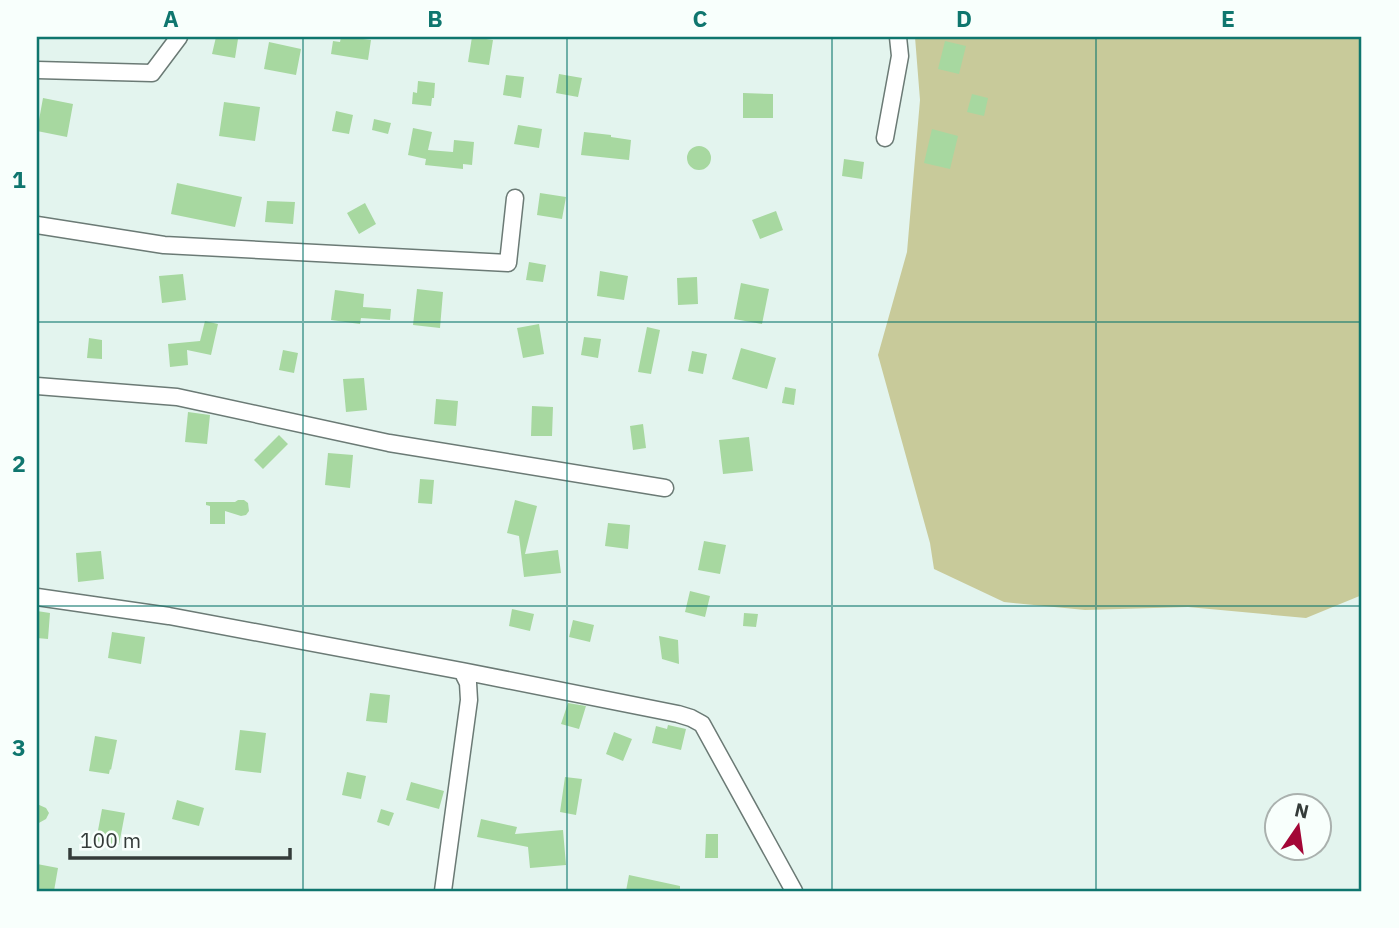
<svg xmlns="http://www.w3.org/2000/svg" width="1399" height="928" font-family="'IBM Plex Sans',sans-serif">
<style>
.green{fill:#c8ca9a}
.building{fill:#a7d8a0}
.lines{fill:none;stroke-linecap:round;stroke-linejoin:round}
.minor-casing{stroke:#6b7a75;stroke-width:19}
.minor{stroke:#fff;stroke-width:16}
.grid{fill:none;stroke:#0f766e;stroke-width:2;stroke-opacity:0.55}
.neatline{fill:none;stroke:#0f766e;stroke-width:2.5}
.grid-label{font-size:23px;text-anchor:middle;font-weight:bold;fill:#0f766e}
</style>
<rect width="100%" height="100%" fill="#e3f4ee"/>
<path class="green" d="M915,37H1362V595L1306,618L1188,607L1085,610L1004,602L934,569L930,543L878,355L907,252L920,100Z"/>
<path class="building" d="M216,37L238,39L235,58L212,54Z
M341,37H363V39L371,40L368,60L331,54L333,41L340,42Z
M472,37L493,40L489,65L468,62Z
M945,41L966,46L959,74L938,69Z
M269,42L301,49L296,75L264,69Z
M559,74L582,78L578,97L556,93Z
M506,75L524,77L521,98L503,95Z
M418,81L435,83L434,98H432L431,106L412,104L413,92L417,93Z
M743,93L773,94V118H743Z
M972,94L988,98L984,116L967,112Z
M43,98L73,104L67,137L37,131Z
M224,102L260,107L255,141L219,136Z
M336,111L353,115L349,134L332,131Z
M374,119L391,123L388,134L372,130Z
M518,125L542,129L539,148L514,144Z
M413,128L432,132L428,150L453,152L454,140L474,142L472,165L463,164V169L425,165L426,159L408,155Z
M932,129L958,136L950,169L924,163Z
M584,132L611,135V137L631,140L629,160L581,155Z
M687 158a12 12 0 1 1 24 0a12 12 0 1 1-24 0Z
M844,159L864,162L862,179L842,176Z
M177,183L242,197L235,227L171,214Z
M540,193L566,197L562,219L537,215Z
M267,201L295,202L293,224L265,222Z
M365,203L376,224L359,234L347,213Z
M776,211L783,230L760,239L752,220Z
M529,262L546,265L543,282L526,280Z
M600,271L628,276L624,300L597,296Z
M183,274L186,300L162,303L159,276Z
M697,277L698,304L678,305L677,278Z
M741,283L769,289L762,324L734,319Z
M417,289L443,292L440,328L413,325Z
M335,290L364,294L363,307L391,309L390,320L361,318L360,324L331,320Z
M205,321L218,324L211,355L187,350L188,365L170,367L168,344L200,341Z
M539,324L544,354L523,358L517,328Z
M647,327L660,330L651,374L638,372Z
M584,337L601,339L598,358L581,355Z
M89,338L102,340V359L87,358Z
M741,348L776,358L767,389L732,379Z
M283,350L298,353L294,373L279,370Z
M692,351L707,354L703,374L688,371Z
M364,378L367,410L346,412L343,379Z
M785,387L796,389L794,405L782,403Z
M436,399L458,401L456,426L434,424Z
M532,406L553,407L552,436H531Z
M188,412L210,415L207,444L185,442Z
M643,424L646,448L633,450L630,426Z
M279,435L288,444L263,469L254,460Z
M749,437L753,471L723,474L719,440Z
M328,453L353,455L350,488L325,485Z
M420,479L434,480L432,504L418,503Z
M238,500H244L248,503L249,511L246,515L241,516L225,511V524H210V506L206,505V502H235Z
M515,500L537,506L525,554L558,550L561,573L524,577L519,536L507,533Z
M608,523L630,525L628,549L605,546Z
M704,541L726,545L720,574L698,570Z
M101,551L104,579L78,582L76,553Z
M690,591L710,596L705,617L685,612Z
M512,609L534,614L530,631L509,626Z
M37,611L50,613L48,639L37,638Z
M744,613L758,614L756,627L743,626Z
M573,620L594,625L590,642L569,637Z
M112,632L145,637L141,664L108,658Z
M659,636L678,640L679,664L662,659Z
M370,693L390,695L387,723L366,721Z
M568,703L586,706L579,729L561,724Z
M668,725L686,729L681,750L652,743L656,726L667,729Z
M240,730L266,733L261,773L235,770Z
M614,732L632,739L623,761L606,754Z
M95,736L117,740L111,770L110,769L109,774L89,771Z
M347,772L366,776L361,799L342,795Z
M565,777L582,779L576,815L560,812Z
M411,782L444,791L439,809L406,800Z
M177,800L204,808L199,826L172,819Z
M37,804L46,808L49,813L46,819L37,824Z
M102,809L125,813L119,845L96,841Z
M381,809L394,813L389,826L377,822Z
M481,819L517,827L515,834L563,830L566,865L530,868L528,847L477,837Z
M706,834H718V858H705Z
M37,864L58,868L54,891L37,889Z
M629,875L680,886V891H626Z"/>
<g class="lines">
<defs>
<path id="minor" d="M37,70L152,73L179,37
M885,138L900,56L898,37
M37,225L164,245L508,263L515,198
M37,386L177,397L389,443L665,488
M37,597L169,616L462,671L468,683L469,700L443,891
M462,671L678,714L691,718L702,724L794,891"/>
</defs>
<use href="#minor" class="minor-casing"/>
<use href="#minor" class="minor"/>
</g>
<path class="grid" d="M303,37V891M567,37V891M832,37V891M1096,37V891M37,322H1362M37,606H1362"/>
<rect width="1399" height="928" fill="none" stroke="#f8fffc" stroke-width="77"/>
<g transform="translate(1298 827) rotate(13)"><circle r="33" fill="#f8fffc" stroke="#aab1ae" stroke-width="2"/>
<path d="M0-5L12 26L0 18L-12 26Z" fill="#a30636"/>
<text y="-10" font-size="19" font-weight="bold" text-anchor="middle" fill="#343b39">N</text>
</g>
<path d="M70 848v10h220v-10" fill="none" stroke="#343b39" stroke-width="3.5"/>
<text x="80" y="848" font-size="21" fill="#343b39" stroke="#f8fffc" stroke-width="5" paint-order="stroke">100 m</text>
<rect x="38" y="38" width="1322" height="852" class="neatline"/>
<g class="grid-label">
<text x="171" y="27">A</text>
<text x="435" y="27">B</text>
<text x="700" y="27">C</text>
<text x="964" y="27">D</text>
<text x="1228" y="27">E</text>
<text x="19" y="188">1</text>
<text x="19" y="472">2</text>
<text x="19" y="756">3</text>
</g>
</svg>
